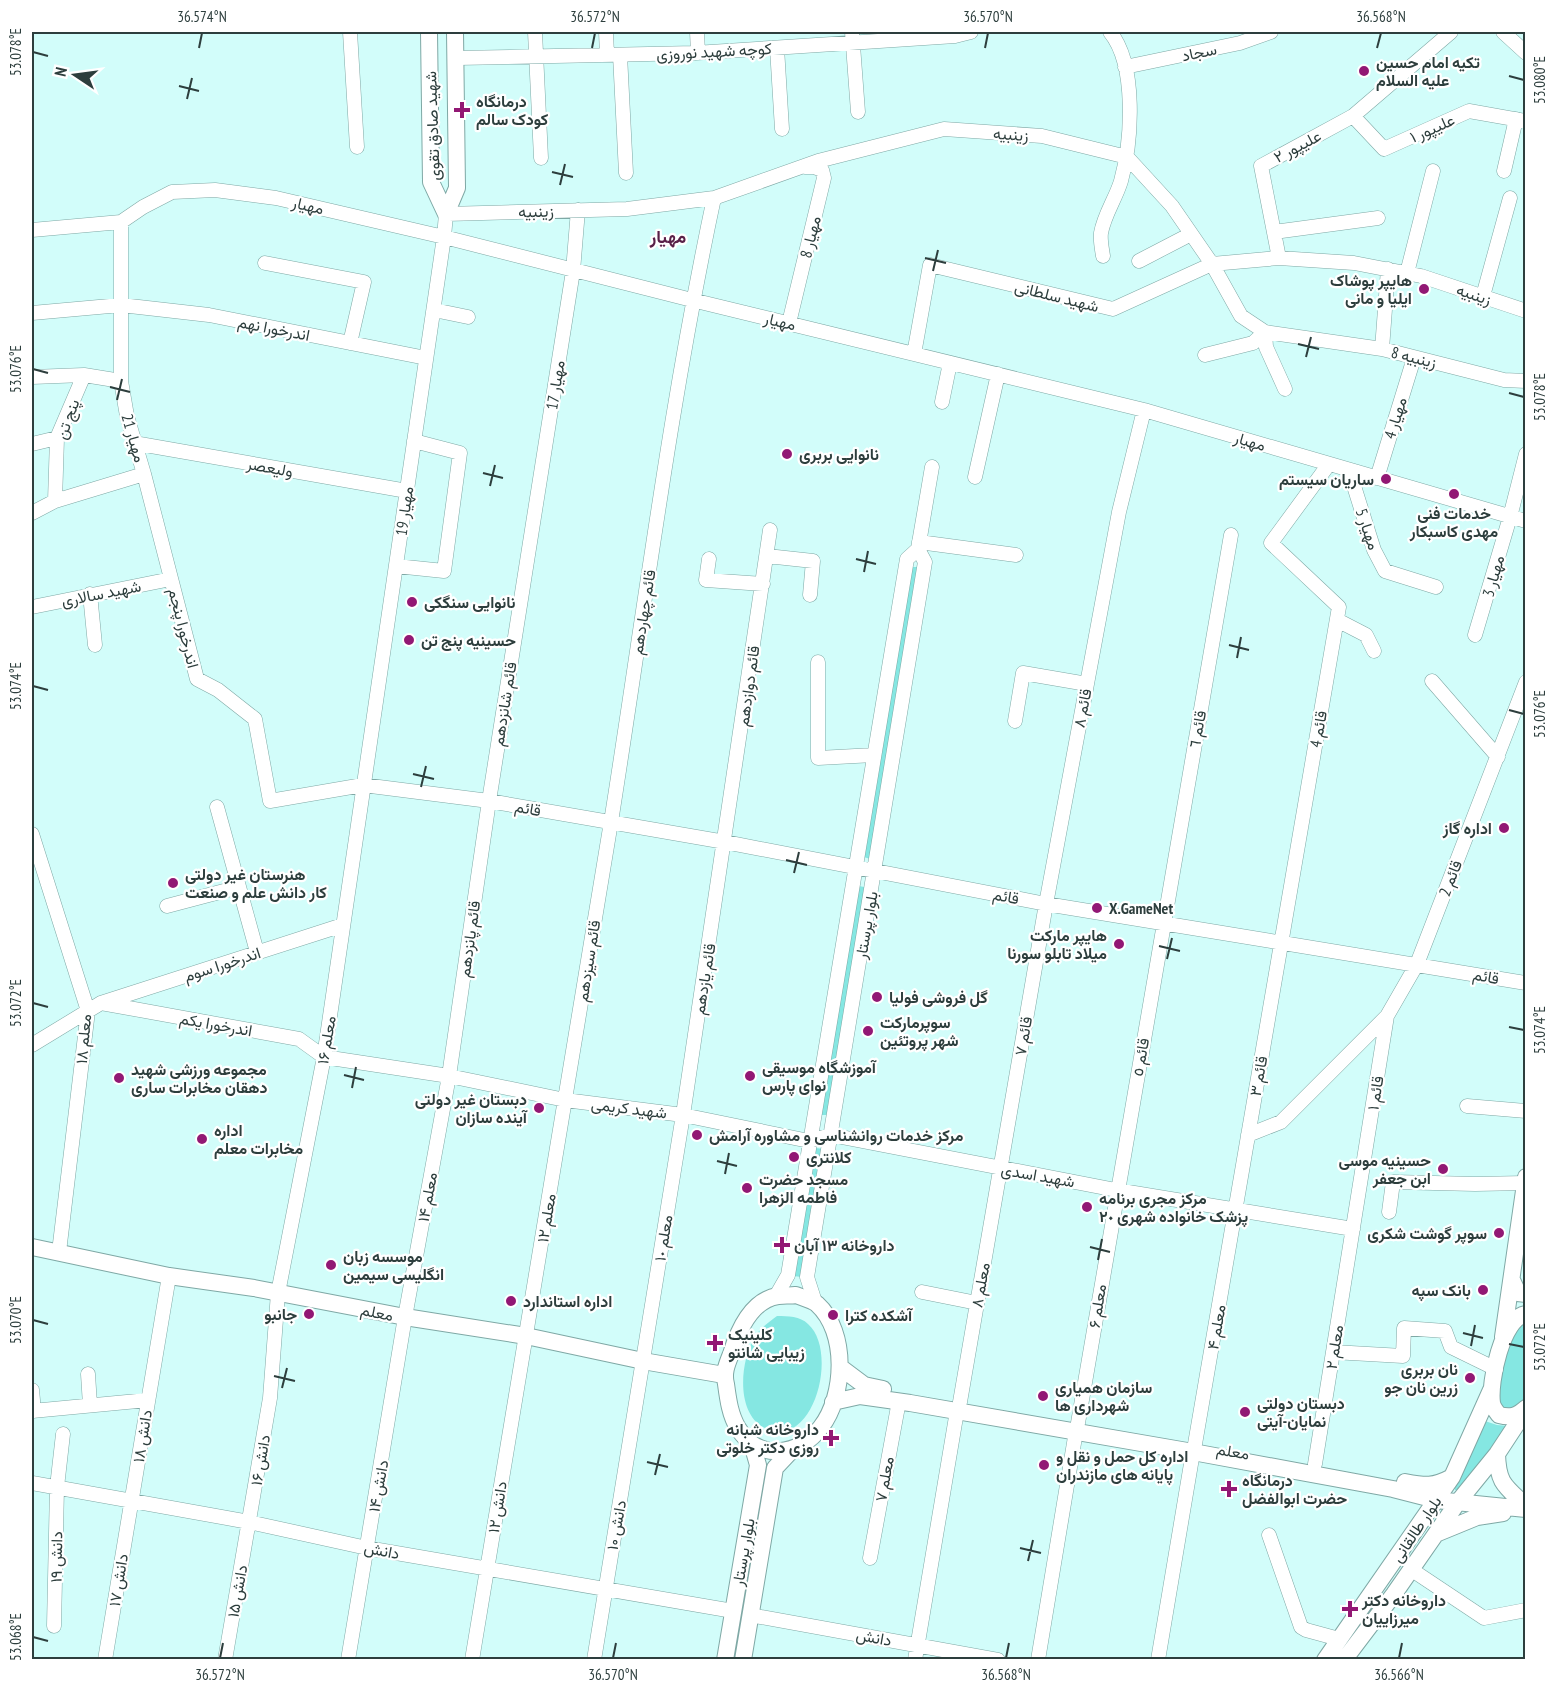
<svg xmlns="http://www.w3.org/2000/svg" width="1557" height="1691" font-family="'PT Sans Narrow',Vazirmatn,sans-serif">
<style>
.green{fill:#85e7e2}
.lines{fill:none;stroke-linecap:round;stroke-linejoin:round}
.minor-casing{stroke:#7fa8a5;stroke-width:15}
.major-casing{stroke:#7fa8a5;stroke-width:18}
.minor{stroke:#fff;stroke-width:14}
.major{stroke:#fff;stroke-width:16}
.ticks{fill:none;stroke:#2d3e3d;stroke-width:2}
.poi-dot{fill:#921874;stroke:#fff;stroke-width:2}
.labels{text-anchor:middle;stroke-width:4.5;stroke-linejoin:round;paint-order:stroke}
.street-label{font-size:16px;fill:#2d3e3d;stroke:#fff}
.poi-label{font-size:16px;font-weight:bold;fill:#2d3e3d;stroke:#fff;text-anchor:start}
.neighbourhood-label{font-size:18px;font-weight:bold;fill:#592048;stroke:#fff}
.neatline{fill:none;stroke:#2d3e3d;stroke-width:2}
.ticks-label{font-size:15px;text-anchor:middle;fill:#2d3e3d}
</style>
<rect width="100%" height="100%" fill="#d2fdfa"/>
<path class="green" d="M912,567H918L871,859L863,857Z
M859,886L869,888L829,1115H820Z
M816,1148L823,1149L802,1277L793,1276Z
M777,1316C788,1316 800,1316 808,1324C839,1351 814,1449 767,1429C735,1416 740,1362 754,1338C759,1329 769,1322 777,1316Z
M1525,1321V1400L1524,1404L1502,1411L1496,1391L1508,1337Z
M1485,1421L1497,1425L1509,1426L1459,1490H1455L1454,1483Z"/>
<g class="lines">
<defs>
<path id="minor" d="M350,32L357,147
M535,32L541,158
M606,32L607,55
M697,32L698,53
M852,32L858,112
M1503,32L1526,53
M777,48L782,129
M620,55L626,173
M457,58L695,53L955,36L971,32
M1125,67L1240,43L1271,32
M1353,116L1384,149L1469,111L1526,121
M1504,171L1516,119
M121,222V381L127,416L144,474L197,679L218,690L255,719L270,801L363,785L489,801L725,842L1046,904L1526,983
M32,230L121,222L143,207L172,192L215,190L276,198L444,237L692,300L1144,410L1526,521
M1274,232L1378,218
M1103,256C1102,249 1100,240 1101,233C1104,215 1116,198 1121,181C1132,141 1137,65 1110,32
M1279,258L1261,166L1353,116L1451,32
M1139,261L1191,234
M265,263L364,282L350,343
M1407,273L1433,171
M1483,296L1510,198
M434,310L468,317
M32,313L121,305L209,315L426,358
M789,323L824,178L822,170L814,167H805
M1265,332L1266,347L1285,389
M1382,349L1388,269
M914,354L930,265L1113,309L1212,264L1241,316L1265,332L1382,349L1504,380L1526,381
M1205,355L1253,343L1265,332
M32,377L84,375L121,381
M942,402L950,363
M134,443L407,491
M32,444L57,438
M1349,470L1374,550L1385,571L1436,587
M975,477L998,374
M1377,478L1414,358
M55,501L57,438L84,375
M32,513L55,501L144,474
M919,542L1016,555
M767,556L813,561L810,595
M709,559L706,580L763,584
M396,566L444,571L460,453L414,441
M90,594L95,645
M32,607L171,579
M1337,620L1366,635L1374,651
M1475,635L1510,517L1526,454
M818,662V758L874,755
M1432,681L1498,757
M1015,721L1023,673L1087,684
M217,807L257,952
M32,834L88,1011L59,1252
M167,906L239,887
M101,1003L299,1039L324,1057L449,1076L565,1100L683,1115L809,1141L831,1135L1116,1190L1353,1229
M32,1045L101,1003L343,925
M1467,1106L1526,1111
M1248,1135L1281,1122L1387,1016
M1389,1212L1393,1182L1475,1184L1525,1183
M922,1292L977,1303
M776,1296L788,1275L907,559L918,549
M815,1302L807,1277L925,562L918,549L932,467
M1333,1352L1403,1356L1404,1328L1445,1331L1451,1347L1496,1369
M88,1374L90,1405
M32,1390L34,1411
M960,1402L1046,904L1119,512L1144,410
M32,1411L148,1400
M1078,1423L1231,535
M1195,1444L1339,607L1271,543L1329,464
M1315,1464L1387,1016L1417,964L1526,682
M32,1483L249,1522L367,1548L733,1611
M1269,1535L1301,1627L1306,1630L1339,1639
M870,1558L899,1401
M1412,1570L1484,1618L1526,1610
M750,1615L998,1660
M54,1626L57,1487L63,1434
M105,1660L169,1276
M225,1660L270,1398L278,1293L324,1057L444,237L446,214L627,209L714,198L818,161L944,129L1042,136L1127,157L1172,206L1212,264L1279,258L1354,263L1421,276L1526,311
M348,1660L405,1317L449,1076L489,801L573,271L578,210
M472,1660C519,1381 567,1102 611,822C644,614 670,404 714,198
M594,1660L683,1115L770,530
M915,1660L957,1411
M1038,1660L1076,1431
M1158,1660L1193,1452"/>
<path id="major" d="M429,32L431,182L446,214
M446,214L457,188L455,32
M32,1247L169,1276L254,1288L405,1317L526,1336L643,1361L724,1375
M1512,1280L1518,1293L1526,1294
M796,1295C803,1298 812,1300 817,1304C848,1332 845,1396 821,1427C800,1456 758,1462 738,1428C730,1415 728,1399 726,1384C723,1373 727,1364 731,1354C738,1331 751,1300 778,1296C784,1295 790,1296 796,1295Z
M1526,1314C1502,1318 1489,1382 1492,1403C1493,1408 1496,1411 1499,1415C1511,1418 1517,1416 1526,1408
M1503,1337L1526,1177
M840,1367L864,1385L883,1389
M833,1402L860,1396L910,1403L1193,1452L1393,1489L1436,1500L1526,1509
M1497,1454C1498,1484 1505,1486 1526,1506
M1405,1482C1426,1486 1433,1487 1452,1477
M1438,1533L1477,1517L1503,1513
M725,1660L758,1465L752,1444
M743,1660L775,1468L791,1451
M1325,1660L1452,1477L1491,1390
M1344,1660L1394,1594L1458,1502L1497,1454L1526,1410"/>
</defs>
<use href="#minor" class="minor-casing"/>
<use href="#major" class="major-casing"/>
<use href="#minor" class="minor"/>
<use href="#major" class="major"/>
</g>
<path class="ticks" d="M199,48L202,33M592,48L595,33M985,48L988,33M1377,48L1381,33M33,52L48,56M1509,76L1524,80M179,86L199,91M187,99L192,78M552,172L573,177M560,185L565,164M925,258L946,263M933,271L938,250M1298,344L1319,349M1306,357L1311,337M33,369L48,373M110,387L130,392M1509,393L1524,397M117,400L122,379M483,473L503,478M490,486L495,465M856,559L876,564M864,572L868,551M1229,645L1249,650M1237,658L1241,637M33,686L48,690M1509,710L1524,714M413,774L434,779M421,787L426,766M786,860L807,865M794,873L799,852M1159,946L1180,951M1167,959L1172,938M33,1003L48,1007M1509,1027L1524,1030M344,1075L364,1080M352,1088L356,1067M717,1161L737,1166M725,1174L729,1153M1090,1247L1110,1252M1098,1260L1102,1239M33,1320L48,1324M1463,1333L1483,1338M1509,1344L1524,1347M1471,1346L1475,1325M274,1376L295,1381M282,1388L287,1368M647,1462L668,1467M655,1475L660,1454M1020,1548L1041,1553M1028,1561L1033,1540M33,1637L48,1641M220,1658L223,1643M613,1658L616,1643M1006,1658L1009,1643M1399,1658L1402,1643"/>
<g class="poi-dot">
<circle cx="1364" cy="71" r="6"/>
<path d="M459 101h6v6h6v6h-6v6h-6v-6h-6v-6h6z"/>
<circle cx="1424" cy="289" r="6"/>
<circle cx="787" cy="454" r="6"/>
<circle cx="1386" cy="479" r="6"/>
<circle cx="1454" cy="494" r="6"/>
<circle cx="412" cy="602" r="6"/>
<circle cx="409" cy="640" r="6"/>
<circle cx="1504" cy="828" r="6"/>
<circle cx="173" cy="883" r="6"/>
<circle cx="1097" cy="908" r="6"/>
<circle cx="1119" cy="944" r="6"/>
<circle cx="877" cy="997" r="6"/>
<circle cx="868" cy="1031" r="6"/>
<circle cx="750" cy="1076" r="6"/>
<circle cx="119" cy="1078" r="6"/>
<circle cx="539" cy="1108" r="6"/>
<circle cx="697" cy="1135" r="6"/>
<circle cx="202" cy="1139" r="6"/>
<circle cx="794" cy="1157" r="6"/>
<circle cx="1443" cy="1169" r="6"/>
<circle cx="747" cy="1188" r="6"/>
<circle cx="1087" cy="1207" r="6"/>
<circle cx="1499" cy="1233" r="6"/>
<path d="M779 1236h6v6h6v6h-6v6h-6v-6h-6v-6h6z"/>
<circle cx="331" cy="1265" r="6"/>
<circle cx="1483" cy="1290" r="6"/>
<circle cx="511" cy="1301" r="6"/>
<circle cx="309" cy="1314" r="6"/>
<circle cx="833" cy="1315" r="6"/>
<path d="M712 1334h6v6h6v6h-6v6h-6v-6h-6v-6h6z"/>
<circle cx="1470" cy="1378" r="6"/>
<circle cx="1043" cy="1396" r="6"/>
<circle cx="1245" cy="1412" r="6"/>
<path d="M828 1429h6v6h6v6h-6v6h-6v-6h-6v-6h6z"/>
<circle cx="1044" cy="1465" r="6"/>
<path d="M1226 1480h6v6h6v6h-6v6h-6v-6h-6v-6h6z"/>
<path d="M1347 1600h6v6h6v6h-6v6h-6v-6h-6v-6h6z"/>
</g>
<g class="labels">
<g class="street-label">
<text transform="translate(714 51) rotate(-3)" y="6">کوچه شهید نوروزی</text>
<text transform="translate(1199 52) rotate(-12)" y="6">سجاد</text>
<text transform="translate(432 126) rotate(-92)" y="6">شهید صادق تقوی</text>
<text transform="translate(1432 128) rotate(-24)" y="6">علیپور ۱</text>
<text transform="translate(1011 134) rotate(4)" y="6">زینبیه</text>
<text transform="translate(1297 146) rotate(-28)" y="6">علیپور ۲</text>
<text transform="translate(308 205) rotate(13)" y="6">مهیار</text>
<text transform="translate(536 211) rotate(-1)" y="6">زینبیه</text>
<text transform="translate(810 237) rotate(-76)" y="6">مهیار 8</text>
<text transform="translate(1474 294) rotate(19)" y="6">زینبیه</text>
<text transform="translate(1057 296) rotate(14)" y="6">شهید سلطانی</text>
<text transform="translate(780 321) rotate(13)" y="6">مهیار</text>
<text transform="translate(274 328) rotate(11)" y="6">اندرخورا نهم</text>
<text transform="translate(1414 357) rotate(14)" y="6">زینبیه 8</text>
<text transform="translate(555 385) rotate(-81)" y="6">مهیار 17</text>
<text transform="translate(1395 418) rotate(-73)" y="6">مهیار 4</text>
<text transform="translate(67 419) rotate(-70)" y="6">پنج تن</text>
<text transform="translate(134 438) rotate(74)" y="6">مهیار 21</text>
<text transform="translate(1250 441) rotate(16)" y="6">مهیار</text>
<text transform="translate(270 467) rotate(10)" y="6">ولیعصر</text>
<text transform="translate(404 511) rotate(-82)" y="6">مهیار 19</text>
<text transform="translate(1368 529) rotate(71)" y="6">مهیار 5</text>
<text transform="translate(1493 576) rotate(-74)" y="6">مهیار 3</text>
<text transform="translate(101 593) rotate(-11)" y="6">شهید سالاری</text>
<text transform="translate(643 612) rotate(-81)" y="6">قائم چهاردهم</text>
<text transform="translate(184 628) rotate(76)" y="6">اندرخورا پنجم</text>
<text transform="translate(748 686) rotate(-82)" y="6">قائم دوازدهم</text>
<text transform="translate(504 704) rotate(-81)" y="6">قائم شانزدهم</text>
<text transform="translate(1082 708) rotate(-79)" y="6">قائم ٨</text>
<text transform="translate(1197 729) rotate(-80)" y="6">قائم ٦</text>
<text transform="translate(1318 729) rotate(-80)" y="6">قائم 4</text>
<text transform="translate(528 808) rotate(10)" y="6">قائم</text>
<text transform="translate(1450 878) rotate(-69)" y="6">قائم 2</text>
<text transform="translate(1006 896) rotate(10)" y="6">قائم</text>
<text transform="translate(866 925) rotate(-80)" y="6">بلوار پرستار</text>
<text transform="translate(469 939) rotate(-82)" y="6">قائم پانزدهم</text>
<text transform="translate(588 961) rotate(-81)" y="6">قائم سیزدهم</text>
<text transform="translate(222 964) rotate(-18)" y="6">اندرخورا سوم</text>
<text transform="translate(1486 976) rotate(10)" y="6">قائم</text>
<text transform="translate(704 979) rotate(-81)" y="6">قائم یازدهم</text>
<text transform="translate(216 1024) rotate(10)" y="6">اندرخورا یکم</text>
<text transform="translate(1023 1036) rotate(-80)" y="6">قائم ٧</text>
<text transform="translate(83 1039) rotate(-85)" y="6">معلم ۱۸</text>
<text transform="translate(326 1040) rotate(-81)" y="6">معلم ۱۶</text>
<text transform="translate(1140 1057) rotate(-80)" y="6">قائم ٥</text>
<text transform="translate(1258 1076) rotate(-80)" y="6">قائم ٣</text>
<text transform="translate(1375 1093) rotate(-81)" y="6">قائم ١</text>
<text transform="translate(629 1108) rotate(7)" y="6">شهید کریمی</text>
<text transform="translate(1038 1175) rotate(10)" y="6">شهید اسدی</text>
<text transform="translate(427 1197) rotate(-80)" y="6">معلم ۱۴</text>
<text transform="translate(546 1218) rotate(-81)" y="6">معلم ١٢</text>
<text transform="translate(663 1238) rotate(-81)" y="6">معلم ١٠</text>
<text transform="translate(980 1285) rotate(-80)" y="6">معلم ۸</text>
<text transform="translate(1097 1306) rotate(-81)" y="6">معلم ۶</text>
<text transform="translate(377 1312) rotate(11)" y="6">معلم</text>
<text transform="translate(1216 1327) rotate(-80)" y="6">معلم ۴</text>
<text transform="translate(1334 1347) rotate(-81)" y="6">معلم ٢</text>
<text transform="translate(142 1436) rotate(-81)" y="6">دانش ١٨</text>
<text transform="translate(1233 1451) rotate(9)" y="6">معلم</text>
<text transform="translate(260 1460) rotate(-80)" y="6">دانش ۱۶</text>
<text transform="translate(884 1479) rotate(-80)" y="6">معلم ٧</text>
<text transform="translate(378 1486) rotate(-80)" y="6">دانش ۱۴</text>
<text transform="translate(497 1507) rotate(-81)" y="6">دانش ۱۲</text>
<text transform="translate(616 1525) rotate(-80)" y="6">دانش ۱۰</text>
<text transform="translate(1416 1529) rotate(-56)" y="6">بلوار طالقانی</text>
<text transform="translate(382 1550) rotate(11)" y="6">دانش</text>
<text transform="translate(743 1552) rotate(-80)" y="6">بلوار پرستار</text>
<text transform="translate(56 1557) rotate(-89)" y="6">دانش ١٩</text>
<text transform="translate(118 1580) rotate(-81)" y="6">دانش ۱۷</text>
<text transform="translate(237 1591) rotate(-80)" y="6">دانش ۱۵</text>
<text transform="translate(874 1637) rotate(10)" y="6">دانش</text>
</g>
<g class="poi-label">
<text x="1376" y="68">تکیه امام حسین<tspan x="1376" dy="18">علیه السلام</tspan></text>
<text x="476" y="107">درمانگاه<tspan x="476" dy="18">کودک سالم</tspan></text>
<text x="1412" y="286" text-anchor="end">هایپر پوشاک<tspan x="1412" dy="18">ایلیا و مانی</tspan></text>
<text x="799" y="460">نانوایی بربری</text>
<text x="1374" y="485" text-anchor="end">ساریان سیستم</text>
<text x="1454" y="519" text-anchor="middle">خدمات فنی<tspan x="1454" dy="18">مهدی کاسبکار</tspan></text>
<text x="424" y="608">نانوایی سنگکی</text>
<text x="421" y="646">حسینیه پنج تن</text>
<text x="1492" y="834" text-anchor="end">اداره گاز</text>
<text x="185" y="880">هنرستان غیر دولتی<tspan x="185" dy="18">کار دانش علم و صنعت</tspan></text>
<text x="1109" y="914">X.GameNet</text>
<text x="1107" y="941" text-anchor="end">هایپر مارکت<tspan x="1107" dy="18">میلاد تابلو سورنا</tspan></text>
<text x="889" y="1003">گل فروشی فولیا</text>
<text x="880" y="1028">سوپرمارکت<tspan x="880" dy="18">شهر پروتئین</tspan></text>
<text x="762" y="1073">آموزشگاه موسیقی<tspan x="762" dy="18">نوای پارس</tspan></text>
<text x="131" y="1075">مجموعه ورزشی شهید<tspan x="131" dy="18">دهقان مخابرات ساری</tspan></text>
<text x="527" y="1105" text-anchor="end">دبستان غیر دولتی<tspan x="527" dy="18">آینده سازان</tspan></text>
<text x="214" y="1136">اداره<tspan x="214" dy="18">مخابرات معلم</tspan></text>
<text x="709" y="1141">مرکز خدمات روانشناسی و مشاوره آرامش</text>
<text x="806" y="1163">کلانتری</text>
<text x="1431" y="1166" text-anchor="end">حسینیه موسی<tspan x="1431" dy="18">ابن جعفر</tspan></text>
<text x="759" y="1185">مسجد حضرت<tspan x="759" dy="18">فاطمه الزهرا</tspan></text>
<text x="1099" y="1204">مرکز مجری برنامه<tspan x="1099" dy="18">پزشک خانواده شهری ٢٠</tspan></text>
<text x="1487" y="1239" text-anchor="end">سوپر گوشت شکری</text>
<text x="794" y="1251">داروخانه ١٣ آبان</text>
<text x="343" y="1262">موسسه زبان<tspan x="343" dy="18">انگلیسی سیمین</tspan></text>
<text x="1471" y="1296" text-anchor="end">بانک سپه</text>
<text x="523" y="1307">اداره استاندارد</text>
<text x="297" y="1320" text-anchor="end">جانبو</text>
<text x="845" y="1321">آشکده کترا</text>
<text x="728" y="1340">کلینیک<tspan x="728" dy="18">زیبایی شانتو</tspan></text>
<text x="1458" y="1375" text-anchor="end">نان بربری<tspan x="1458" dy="18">زرین نان جو</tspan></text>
<text x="1055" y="1393">سازمان همیاری<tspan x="1055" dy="18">شهرداری ها</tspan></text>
<text x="1257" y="1409">دبستان دولتی<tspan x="1257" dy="18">نمایان-آیتی</tspan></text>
<text x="819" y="1435" text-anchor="end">داروخانه شبانه<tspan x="819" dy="18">روزی دکتر خلوتی</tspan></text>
<text x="1056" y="1462">اداره کل حمل و نقل و<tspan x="1056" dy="18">پایانه های مازندران</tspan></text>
<text x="1242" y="1486">درمانگاه<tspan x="1242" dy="18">حضرت ابوالفضل</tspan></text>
<text x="1362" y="1606">داروخانه دکتر<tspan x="1362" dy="18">میرزاییان</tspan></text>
</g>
<g class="neighbourhood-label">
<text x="668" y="243">مهیار</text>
</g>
</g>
<rect width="1557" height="1691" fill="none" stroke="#ffffff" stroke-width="66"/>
<g transform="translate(75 75) rotate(283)" stroke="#ffffff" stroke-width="4.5" paint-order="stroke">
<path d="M0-4.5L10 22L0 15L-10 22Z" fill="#2d3e3d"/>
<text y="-9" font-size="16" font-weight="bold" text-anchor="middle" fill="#2d3e3d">N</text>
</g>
<rect x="33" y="33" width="1491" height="1625" class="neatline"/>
<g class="ticks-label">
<text x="202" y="22">36.574°N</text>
<text x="595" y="22">36.572°N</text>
<text x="988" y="22">36.570°N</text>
<text x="1381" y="22">36.568°N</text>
<text transform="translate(16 52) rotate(-90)" y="5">53.078°E</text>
<text transform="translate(1540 80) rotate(-90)" y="5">53.080°E</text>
<text transform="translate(16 369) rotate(-90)" y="5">53.076°E</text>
<text transform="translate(1540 397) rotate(-90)" y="5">53.078°E</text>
<text transform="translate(16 686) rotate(-90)" y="5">53.074°E</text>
<text transform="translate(1540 714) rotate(-90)" y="5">53.076°E</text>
<text transform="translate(16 1003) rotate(-90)" y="5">53.072°E</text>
<text transform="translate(1540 1030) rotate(-90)" y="5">53.074°E</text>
<text transform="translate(16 1320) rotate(-90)" y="5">53.070°E</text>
<text transform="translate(1540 1347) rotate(-90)" y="5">53.072°E</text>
<text transform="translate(16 1637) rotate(-90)" y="5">53.068°E</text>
<text x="220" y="1680">36.572°N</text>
<text x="613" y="1680">36.570°N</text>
<text x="1006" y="1680">36.568°N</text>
<text x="1399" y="1680">36.566°N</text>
</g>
</svg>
